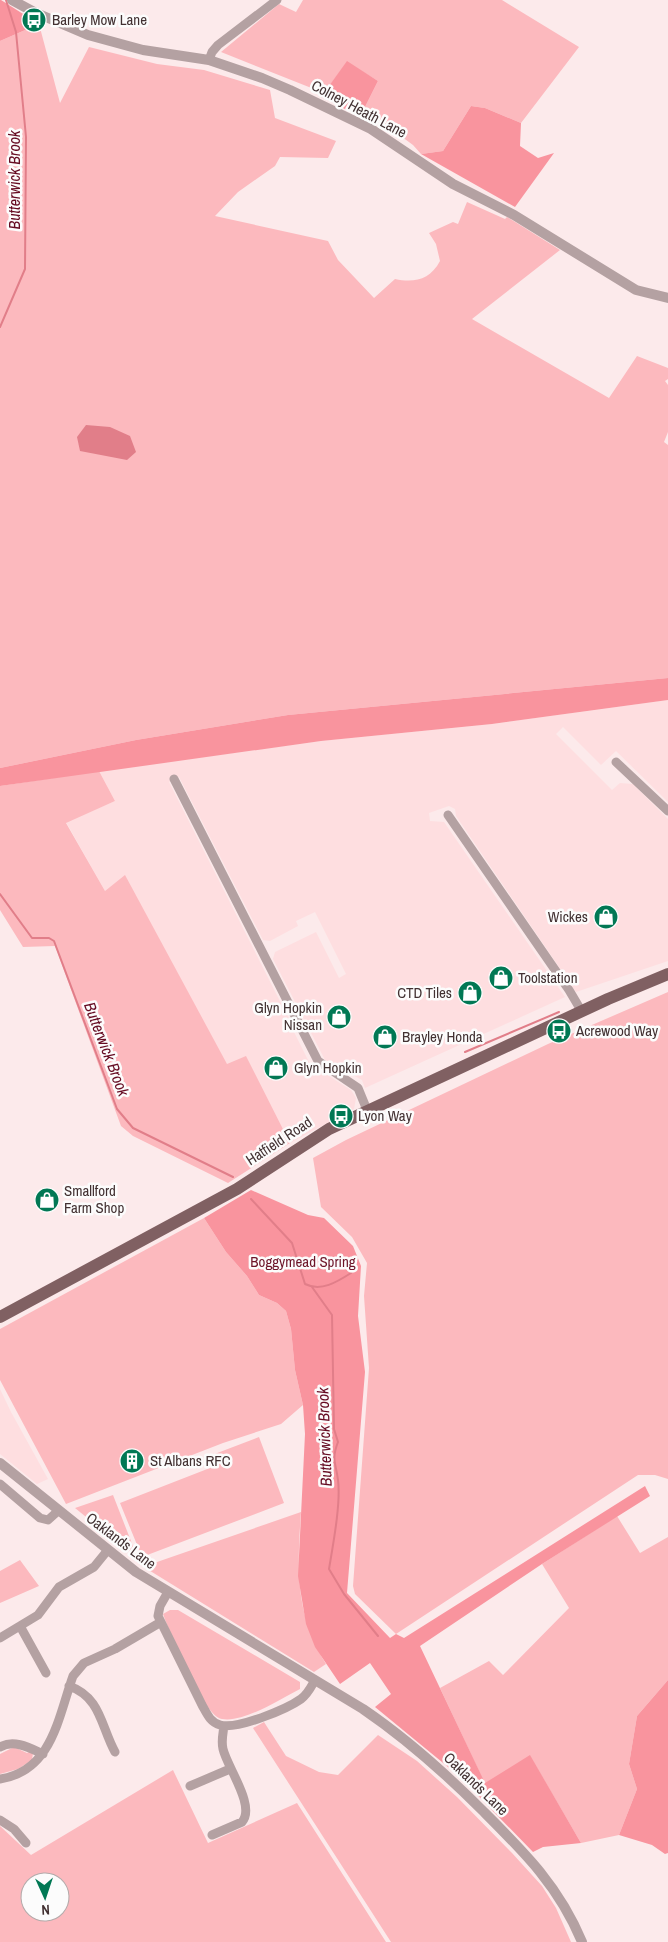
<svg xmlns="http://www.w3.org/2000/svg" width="668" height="1942" font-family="'Archivo Narrow',sans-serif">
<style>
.built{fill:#fedee0}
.green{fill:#fcb9be;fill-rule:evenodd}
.forest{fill:#f9949e}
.water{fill:#e17e89}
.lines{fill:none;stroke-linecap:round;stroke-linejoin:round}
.stream{stroke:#e17e89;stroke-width:2}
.minor{stroke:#b4a1a2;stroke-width:9}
.tertiary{stroke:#b4a1a2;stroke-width:10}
.primary{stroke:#806062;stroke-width:12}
.labels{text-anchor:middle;stroke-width:5;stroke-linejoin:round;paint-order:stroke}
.poi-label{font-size:15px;fill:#423132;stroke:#fcfcfc;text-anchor:start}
.street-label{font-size:15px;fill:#423132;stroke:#fcfcfc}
.park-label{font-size:15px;fill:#6d1428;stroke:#fcfcfc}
.water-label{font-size:16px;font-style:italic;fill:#660c23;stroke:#fcfcfc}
</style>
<rect width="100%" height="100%" fill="#fceaeb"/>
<path class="built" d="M668,700V802L616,751L601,765L563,727L556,734L612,790L620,783L633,784L668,819V961L576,992L456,816L455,809L449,806L429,813L430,821L444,822L565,997L365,1088L362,1080L325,1060L273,959L275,952L316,932L339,978L346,974L315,912L296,921L298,926L270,941L263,940L179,777L169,782L289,1019L288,1020L310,1064L351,1090L356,1098L354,1109L290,1143L246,1057L227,1065L125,876L105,891L66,822L115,801L99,771L321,741L492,724Z
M0,1389L11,1412L48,1479L37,1484L0,1454Z"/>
<path class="green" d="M303,0H502L579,47L521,123L485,108L471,106L443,151L421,154L413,145L364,109L378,81L347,62L324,93L221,52L279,4L296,12Z
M39,24L60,103L89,47L157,64L204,70L270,90L275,118L336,141L328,158L280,157L275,166L238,192L215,216L328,241L338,260L374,298L395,279C414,283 430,280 440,261L436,244L429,233L453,222L458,224L467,202L505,219L507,217L560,250L472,319L609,398L637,356L668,368V379L665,381L668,385V432L664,442L668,445V678L288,715L136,740L0,768V41Z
M99,771L115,801L66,823L105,891L125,875L227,1064L246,1056L290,1143L228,1183L133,1136L121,1126L55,946L23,947L0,910V786Z
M668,992V1479L655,1475H638L396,1634L355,1594L353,1586L369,1368L364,1296L367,1263L352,1237L321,1207L313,1158L346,1140L548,1044Z
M204,1218L226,1252L247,1276L259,1295L277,1303L286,1311L291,1329L295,1370L303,1405L281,1424L223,1443L66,1504L0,1380V1329Z
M259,1437L284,1503L142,1557L120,1503L215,1466L212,1455Z
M113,1495L138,1559L75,1508Z
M301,1512C297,1568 295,1615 326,1664L314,1672L139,1564L157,1562Z
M617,1516L640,1553L668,1537V1680L637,1716L629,1764L637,1789L619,1835L581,1843L530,1756L485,1784L440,1688L489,1661L503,1675L569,1608L542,1564Z
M20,1560L39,1586L0,1603V1571Z
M170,1610H178L300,1682V1689C280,1699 244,1723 222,1719C203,1716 170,1633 163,1614Z
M264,1722L286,1756L319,1772L338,1775L378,1735L417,1761L457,1797L512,1853L542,1886L556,1908L571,1942H391L253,1728Z
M14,1747L27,1753L31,1751L33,1753L32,1760L18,1769L0,1774V1754Z
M173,1770L208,1843L297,1803L386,1942H0V1826L31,1855ZM30,1882H60V1912H30Z"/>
<path class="forest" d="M0,0H1L39,24L0,41Z
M347,61L378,81L364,109L363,118L321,97Z
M471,106L485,108L521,123L520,146L538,158L554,153L515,207L421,154L443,151Z
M668,678V700L492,724L321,741L0,786V768L136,740L288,715Z
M251,1190L308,1215L324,1218L353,1246L361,1266L358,1316L365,1372L347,1593L390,1638L396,1634L404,1638L645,1486L650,1496L542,1564L420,1646L485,1783L530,1755L581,1843L543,1847L533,1852L459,1776L375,1707L391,1694L370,1663L340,1684L315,1647L306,1624L298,1576L305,1434L303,1405L295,1370L291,1329L286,1311L277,1303L259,1295L247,1276L226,1252L204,1218Z
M668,1680V1853L665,1854L652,1845L619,1835L637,1789L629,1764L637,1716Z"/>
<path class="water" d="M86,425L110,427L130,436L136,452L127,460L80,451L77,437Z"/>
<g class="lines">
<path class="stream" d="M0,327L25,269L26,137L16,32L6,0
M0,894L32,938H49L54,941L117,1109L133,1128L233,1177
M465,1052L559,1012
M251,1199L292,1243L305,1284C321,1292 337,1282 351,1273
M312,1287L332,1315L334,1429L338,1442C331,1460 336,1463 338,1480C341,1503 333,1545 329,1569L344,1594L378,1636"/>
<path class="minor" d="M209,60L212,52L218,45L277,0
M616,762L668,811
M174,779L318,1061L358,1088L367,1110
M448,815L569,990L582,1012
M0,1484L40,1518L48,1520L58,1511
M168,1592L160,1606L158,1616L202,1705C207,1714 210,1722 220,1725C237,1730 287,1709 301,1699C308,1694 311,1687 315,1680
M20,1626L46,1673
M0,1638L38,1615L59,1587L94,1567L107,1551
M69,1686C101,1697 101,1727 115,1752
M0,1747C14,1739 30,1748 43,1754
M0,1779C52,1771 58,1718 73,1676L84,1663L115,1649L161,1622
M190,1786L230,1769
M0,1820L14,1829L26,1843
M212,1835L242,1822C256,1806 227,1767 223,1749C221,1741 223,1734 224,1726"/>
<path class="tertiary" d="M12,0L34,12L88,35L143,50L209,60L262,78L290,90L371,129L453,184L514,215L636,290L668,298
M0,1463L136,1572L363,1709C407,1739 445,1773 482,1810C524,1852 559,1886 582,1942"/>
<path class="primary" d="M0,1317L237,1189L329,1129L608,999L668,974"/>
</g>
<defs>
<symbol id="bus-disc" viewBox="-11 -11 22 22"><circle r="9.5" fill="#017854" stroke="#fcfcfc"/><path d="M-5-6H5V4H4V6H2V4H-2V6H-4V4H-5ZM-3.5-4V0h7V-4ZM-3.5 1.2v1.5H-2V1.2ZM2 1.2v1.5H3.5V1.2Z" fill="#fff"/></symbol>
<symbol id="shop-disc" viewBox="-11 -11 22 22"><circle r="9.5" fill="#017854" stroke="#fcfcfc"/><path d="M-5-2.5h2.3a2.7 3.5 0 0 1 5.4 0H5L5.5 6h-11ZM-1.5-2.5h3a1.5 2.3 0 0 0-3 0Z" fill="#fff"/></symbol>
<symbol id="building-disc" viewBox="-11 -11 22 22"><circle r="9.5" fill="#017854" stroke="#fcfcfc"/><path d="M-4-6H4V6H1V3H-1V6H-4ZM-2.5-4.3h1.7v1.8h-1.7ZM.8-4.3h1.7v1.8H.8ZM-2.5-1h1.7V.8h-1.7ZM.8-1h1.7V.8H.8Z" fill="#fff"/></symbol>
</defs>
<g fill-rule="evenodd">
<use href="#bus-disc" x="20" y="6" width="28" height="28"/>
<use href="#shop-disc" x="592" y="903" width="28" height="28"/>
<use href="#shop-disc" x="487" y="964" width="28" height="28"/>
<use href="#shop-disc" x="456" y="979" width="28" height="28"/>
<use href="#shop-disc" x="325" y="1003" width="28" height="28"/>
<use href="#bus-disc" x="545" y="1017" width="28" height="28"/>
<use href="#shop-disc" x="371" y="1023" width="28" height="28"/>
<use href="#shop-disc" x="262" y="1054" width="28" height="28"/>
<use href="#bus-disc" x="327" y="1102" width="28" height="28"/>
<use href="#shop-disc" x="33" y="1186" width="28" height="28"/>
<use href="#building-disc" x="118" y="1447" width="28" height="28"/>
</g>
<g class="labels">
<g class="poi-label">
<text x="52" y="25">Barley Mow Lane</text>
<text x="588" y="922" text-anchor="end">Wickes</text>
<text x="518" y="983">Toolstation</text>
<text x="452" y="998" text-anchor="end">CTD Tiles</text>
<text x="322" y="1013" text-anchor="end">Glyn Hopkin<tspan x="322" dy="17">Nissan</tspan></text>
<text x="576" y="1036">Acrewood Way</text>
<text x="402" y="1042">Brayley Honda</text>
<text x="294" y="1073">Glyn Hopkin</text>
<text x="358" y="1121">Lyon Way</text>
<text x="64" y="1196">Smallford<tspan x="64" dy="17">Farm Shop</tspan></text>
<text x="150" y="1466">St Albans RFC</text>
</g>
<g class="street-label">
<text transform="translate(359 109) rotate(28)" y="5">Colney Heath Lane</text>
<text transform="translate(279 1141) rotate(-33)" y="5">Hatfield Road</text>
<text transform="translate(121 1541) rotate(37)" y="5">Oaklands Lane</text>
<text transform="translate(476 1784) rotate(44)" y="5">Oaklands Lane</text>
</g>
<g class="park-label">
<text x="303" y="1267">Boggymead Spring</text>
</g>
<g class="water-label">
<text transform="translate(14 180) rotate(-90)" y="6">Butterwick Brook</text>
<text transform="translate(107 1049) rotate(69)" y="6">Butterwick Brook</text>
<text transform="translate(324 1437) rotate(-92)" y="6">Butterwick Brook</text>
</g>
</g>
<g transform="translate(45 1897) rotate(177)"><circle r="24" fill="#fcfcfc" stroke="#b2abab"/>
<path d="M0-4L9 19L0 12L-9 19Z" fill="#017854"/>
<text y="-8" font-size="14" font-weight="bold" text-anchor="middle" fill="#423132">N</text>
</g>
</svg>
